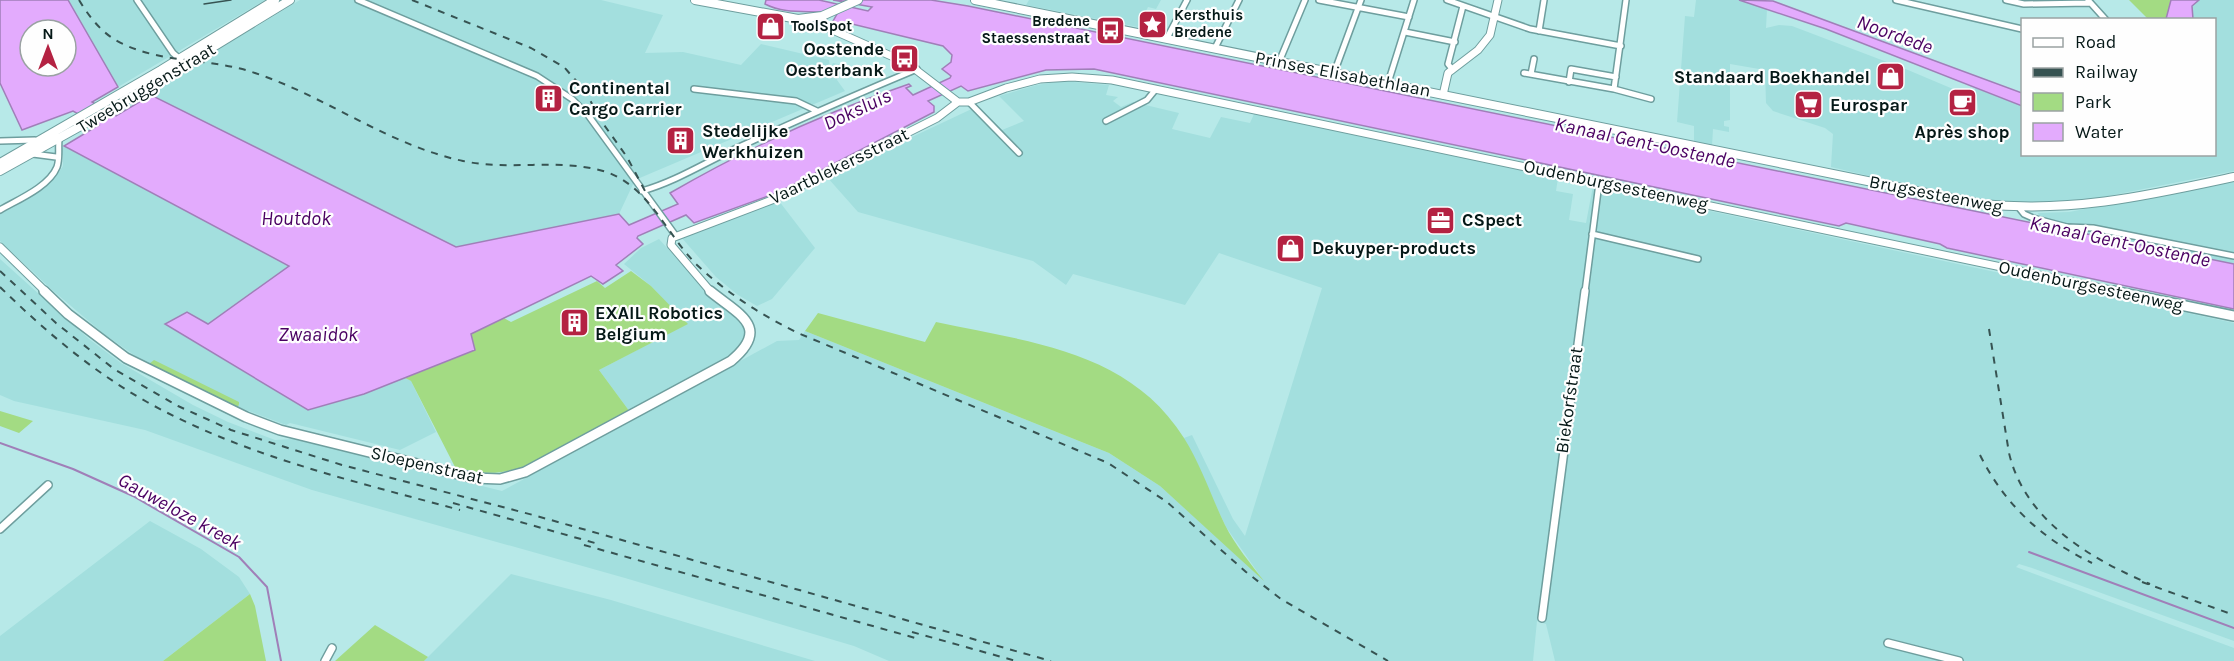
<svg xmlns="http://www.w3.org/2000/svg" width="2234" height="661" font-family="Karla,sans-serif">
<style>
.built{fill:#a3dfde}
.green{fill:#a3db83}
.water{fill:#e3abfd;stroke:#a07fb8;stroke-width:1.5;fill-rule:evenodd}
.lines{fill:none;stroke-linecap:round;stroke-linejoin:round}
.stream{stroke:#a07fb8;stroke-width:2}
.street-far1-casing{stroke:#6e9e9e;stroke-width:8}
.street-casing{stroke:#6e9e9e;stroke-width:10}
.secondary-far1-casing{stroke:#6e9e9e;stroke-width:9}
.secondary-casing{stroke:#6e9e9e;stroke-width:12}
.primary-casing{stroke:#6e9e9e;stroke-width:10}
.street-far1{stroke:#fff;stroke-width:5}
.street{stroke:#fff;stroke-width:7}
.secondary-far1{stroke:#fff;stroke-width:7}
.secondary{stroke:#fff;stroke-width:9}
.primary{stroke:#fff;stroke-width:8}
.tram{stroke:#375352;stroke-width:1.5}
.rail{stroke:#375352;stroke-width:2;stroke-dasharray:7 7;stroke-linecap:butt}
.labels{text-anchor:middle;stroke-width:4.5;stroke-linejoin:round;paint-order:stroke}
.far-poi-label{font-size:15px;font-weight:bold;fill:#051817;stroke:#fefefe;text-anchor:start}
.poi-label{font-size:18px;font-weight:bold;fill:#051817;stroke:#fefefe;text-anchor:start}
.street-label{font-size:18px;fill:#051817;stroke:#fefefe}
.water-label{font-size:20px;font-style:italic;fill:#4a0062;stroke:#fefefe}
</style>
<rect width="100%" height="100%" fill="#b7e9e8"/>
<path class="built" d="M68,0H265L118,87Z
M300,0H601L663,15L645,53L683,52L741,65L761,44L829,60L830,69L833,63L843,65L837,80L845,91L635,180L619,214L456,247L147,93Z
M1029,0H1161L1156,9L1148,7L1138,27L1026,5Z
M1696,0H1739L1767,9L1766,28L1779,25L1792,26L1908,70L1972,97L1975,112L1979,113L1975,88L2022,106V154H2214V20L2193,19L2192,6L2199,0H2234V171L2073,203L2023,204L1971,198L1917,187L1831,167L1833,134L1825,128L1773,111L1766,103L1765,70L1730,64V120L1724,121V126L1729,127V132L1713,129L1712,146L1694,142V126L1677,122L1685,16L1694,17Z
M1062,81L1109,85L1106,95L1118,97L1113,101L1121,107L1133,102L1179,113L1172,129L1210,138L1221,117L1250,123L1254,114L1558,178L1556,191L1573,194L1569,220L1586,223L1593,186L2234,323V641L2032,568L2019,564L2016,567L2234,648V661H1555L1546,624L1537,621L1533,661H889L854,646L625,578L312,490L145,430L14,401L0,395V259L89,339L121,363L193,405L228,422L275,440L293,439L502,491L777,341L799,340L805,331L1109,453L1160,486L1261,577L1226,527L1184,438L1192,435L1233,519L1245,536L1322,288L1219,253L1185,305L1073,274L1066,285L1033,261L858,212L827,177L978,106L1002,130L1024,121L999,96L1037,85Z
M64,146L289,266L208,324L308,410L364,394L403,377L411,381L436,432L400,450L290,423L286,425L238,407L166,374L134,355L104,334L51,289L0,241V214L57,175L63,166V156L60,152Z
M2234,181V264L2043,226L2038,213L2069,212Z
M779,201L815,248L772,299L757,306L738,295L716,277L681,237Z
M659,239L708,293L744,322L746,331L739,349L731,356L630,412L599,370L687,324L651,286L624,264L641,248Z
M150,521L201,549L239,577L250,594L163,661H0V636Z
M511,574L611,600L815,661H424Z"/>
<path class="green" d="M2129,0H2171L2166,20L2148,19Z
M631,271L651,286L688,324L599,370L630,412L529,465C499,475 485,475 455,467L411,381L403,377L475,350L471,334L504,318L511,322L597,281L605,288Z
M818,313L925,342L936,322C1028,342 1129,350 1184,438C1201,465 1211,496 1225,525C1235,545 1251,564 1264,581L1160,486L1109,453L805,331Z
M154,360L239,402V404L238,407L149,364Z
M0,411L33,421L19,433L0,426Z
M250,594L255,606L266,661H163Z
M375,625L428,657L424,661H335Z"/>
<path class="water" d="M0,0H68L118,87L92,102L116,116L151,95L456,247L619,214L629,225L678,204L670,193C746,149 826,112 909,84L911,86L906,88L913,95L950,78L951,76L942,69L951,62L952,55L943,46L848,23L838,26L832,23L837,14C812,9 788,16 765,4L766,0H819L868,11L872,7L833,0H931L968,6L2234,264V309L1947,248L1940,244L1846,223L1839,226L1094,69L1046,70L968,91L961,86L928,101L934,106V112L779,192L694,223L686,215L638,236L637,238L643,244L616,265L623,271L603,284L591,276L471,334L475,350L364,394L308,410L165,324L187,312L208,324L289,266L64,146L99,125L73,111L22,130L0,83ZM30,30H66V66H30Z
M1739,0L1773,1L2022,93V106L1826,29Z
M2171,0H2199L2192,6L2193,19H2166Z"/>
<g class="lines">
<path class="stream" d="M0,443L73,469L133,496L239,557L267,587L281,661
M2029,552L2234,628"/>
<defs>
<path id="street-far1" d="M137,0L173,53L180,59
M358,0L537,76L572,99L588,115L676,236
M1319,0L1409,17
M1447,0L1530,29L1621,46
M1896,0L2022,29
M2006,0L2024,4L2090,3
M2088,0L2106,20
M1539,31L1544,0
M1405,32L1455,42
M1167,38L1187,0
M1215,48L1239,0
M1279,62L1305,0
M1452,69L1448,64L1463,6
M1334,73L1361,0
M1524,73L1614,89L1626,0
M1531,74L1534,59
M1569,82L1571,69L1616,77
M1388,83L1414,0
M694,89L796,101L817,111
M1614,89L1651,99
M969,102L1019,153
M1106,121L1147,100L1156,89
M0,141L35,140L37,145L33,154L56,157
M642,191C677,181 706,162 739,147C798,120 857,94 917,69
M2020,209L2024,214L2033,218L2067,227L2093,228L2234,256
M0,210C17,200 49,187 57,167C60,159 58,148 59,139
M1592,234L1698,259
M1585,292L1599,183"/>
<path id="street" d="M0,529L48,485
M1542,618L1585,291
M1888,643L1959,661
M325,661L332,648"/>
<path id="secondary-far1" d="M822,16L824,25L828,28L907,63L958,102H969L1006,88L1040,79L1072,77L1112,80L2120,292
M1443,95L1448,73L1478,50L1490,35L1498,0
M0,247L46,292
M711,292L671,245L672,238L777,198L937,118L958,102"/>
<path id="secondary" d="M44,291L68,314L126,358L246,417L280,430L474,478L500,479L525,472L731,361C772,327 738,314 710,291
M2113,291L2234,316"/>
<path id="primary" d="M695,0L798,19L822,16L858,0
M975,0L1981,204C2072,213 2146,196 2234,177
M0,163L161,70L275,0
M0,171L115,107L290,0"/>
</defs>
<use href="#street-far1" class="street-far1-casing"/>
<use href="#street" class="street-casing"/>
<use href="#secondary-far1" class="secondary-far1-casing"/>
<use href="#secondary" class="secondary-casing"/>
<use href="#primary" class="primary-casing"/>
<use href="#street-far1" class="street-far1"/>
<use href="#street" class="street"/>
<use href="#secondary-far1" class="secondary-far1"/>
<use href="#secondary" class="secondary"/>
<use href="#primary" class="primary"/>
<path class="tram" d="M204,4L231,0"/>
<path class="rail" d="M79,0C90,18 103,35 123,44C165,64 212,58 255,73C327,97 388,145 463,161C509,171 557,158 603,171C648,184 666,234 697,265C727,293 761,315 798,333L1108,463L1167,502L1246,572L1281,599L1388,661
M412,0L531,48L564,67L585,91L602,122L627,157L645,191
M0,271L56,323L114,369L178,406L231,430L342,465L533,515L1051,661
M0,287C45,331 92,371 147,402C244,456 353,481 460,510
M1989,329L2009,453C2025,521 2091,559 2150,584
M1980,455C2005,505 2042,539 2092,563
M453,503L595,543
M584,545L919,639
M2142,582L2234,615
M912,632L1016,661"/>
</g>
<defs>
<symbol id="sight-square" viewBox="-11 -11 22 22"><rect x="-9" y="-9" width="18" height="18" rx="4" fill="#b42242" stroke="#fefefe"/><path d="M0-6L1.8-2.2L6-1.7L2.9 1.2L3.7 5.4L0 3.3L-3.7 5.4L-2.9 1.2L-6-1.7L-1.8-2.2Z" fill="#fff"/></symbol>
<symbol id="shop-square" viewBox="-11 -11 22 22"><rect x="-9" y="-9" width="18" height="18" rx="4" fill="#b42242" stroke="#fefefe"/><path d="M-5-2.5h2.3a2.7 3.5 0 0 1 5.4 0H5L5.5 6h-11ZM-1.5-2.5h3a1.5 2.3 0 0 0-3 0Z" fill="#fff"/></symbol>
<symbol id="bus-square" viewBox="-11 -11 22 22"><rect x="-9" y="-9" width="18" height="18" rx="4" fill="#b42242" stroke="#fefefe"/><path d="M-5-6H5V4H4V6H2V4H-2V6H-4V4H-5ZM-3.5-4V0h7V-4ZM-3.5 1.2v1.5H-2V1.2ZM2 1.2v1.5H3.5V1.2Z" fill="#fff"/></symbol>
<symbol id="building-square" viewBox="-11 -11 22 22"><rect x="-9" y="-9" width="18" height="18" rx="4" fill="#b42242" stroke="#fefefe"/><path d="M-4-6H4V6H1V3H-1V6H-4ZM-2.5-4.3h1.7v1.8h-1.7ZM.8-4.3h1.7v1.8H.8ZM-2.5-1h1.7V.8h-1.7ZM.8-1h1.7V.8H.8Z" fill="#fff"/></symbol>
<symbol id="cafe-square" viewBox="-11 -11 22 22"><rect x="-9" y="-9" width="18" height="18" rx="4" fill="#b42242" stroke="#fefefe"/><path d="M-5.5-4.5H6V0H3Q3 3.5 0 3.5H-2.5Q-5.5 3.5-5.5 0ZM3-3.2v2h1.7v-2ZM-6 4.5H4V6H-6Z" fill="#fff"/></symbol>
<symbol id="supermarket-square" viewBox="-11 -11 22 22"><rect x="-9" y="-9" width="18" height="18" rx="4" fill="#b42242" stroke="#fefefe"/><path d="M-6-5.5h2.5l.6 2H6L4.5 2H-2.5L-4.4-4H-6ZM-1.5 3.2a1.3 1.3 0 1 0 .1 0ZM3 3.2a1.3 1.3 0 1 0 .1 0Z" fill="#fff"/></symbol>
<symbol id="office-square" viewBox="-11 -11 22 22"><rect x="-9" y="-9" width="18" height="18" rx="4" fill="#b42242" stroke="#fefefe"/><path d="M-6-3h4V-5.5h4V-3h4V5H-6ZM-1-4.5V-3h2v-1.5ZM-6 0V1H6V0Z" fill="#fff"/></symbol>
</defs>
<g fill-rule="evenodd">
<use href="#sight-square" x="1136" y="8" width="33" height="33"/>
<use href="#shop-square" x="754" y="10" width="33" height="33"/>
<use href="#bus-square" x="1094" y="14" width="33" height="33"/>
<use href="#bus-square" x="888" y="42" width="33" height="33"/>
<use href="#shop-square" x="1874" y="60" width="33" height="33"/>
<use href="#building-square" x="532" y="82" width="33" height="33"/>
<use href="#cafe-square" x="1946" y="86" width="33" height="33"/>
<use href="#supermarket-square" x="1792" y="88" width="33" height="33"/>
<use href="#building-square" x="664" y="124" width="33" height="33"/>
<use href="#office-square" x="1424" y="204" width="33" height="33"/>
<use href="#shop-square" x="1274" y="232" width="33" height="33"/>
<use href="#building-square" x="558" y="306" width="33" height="33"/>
</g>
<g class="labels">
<g class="far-poi-label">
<text x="1174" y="20">Kersthuis<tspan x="1174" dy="17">Bredene</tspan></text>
<text x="1090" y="26" text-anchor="end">Bredene<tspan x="1090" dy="17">Staessenstraat</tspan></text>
<text x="791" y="31">ToolSpot</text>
</g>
<g class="poi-label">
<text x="884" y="55" text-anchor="end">Oostende<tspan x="884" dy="21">Oesterbank</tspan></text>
<text x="1870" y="83" text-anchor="end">Standaard Boekhandel</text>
<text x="569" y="94">Continental<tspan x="569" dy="21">Cargo Carrier</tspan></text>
<text x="1830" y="111">Eurospar</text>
<text x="702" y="137">Stedelijke<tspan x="702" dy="21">Werkhuizen</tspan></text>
<text x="1962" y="138" text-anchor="middle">Après shop</text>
<text x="1462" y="226">CSpect</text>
<text x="1312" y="254">Dekuyper-products</text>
<text x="595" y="319">EXAIL Robotics<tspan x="595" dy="21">Belgium</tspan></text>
</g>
<g class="street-label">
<text transform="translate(1343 74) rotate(11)" y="6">Prinses Elisabethlaan</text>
<text transform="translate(146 88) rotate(-31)" y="6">Tweebruggenstraat</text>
<text transform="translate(839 166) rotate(-26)" y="6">Vaartblekersstraat</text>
<text transform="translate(1616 185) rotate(12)" y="6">Oudenburgsesteenweg</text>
<text transform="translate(1936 194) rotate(11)" y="6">Brugsesteenweg</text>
<text transform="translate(2091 286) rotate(12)" y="6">Oudenburgsesteenweg</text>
<text transform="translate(1569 400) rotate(-82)" y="6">Biekorfstraat</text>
<text transform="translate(427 465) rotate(13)" y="6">Sloepenstraat</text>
</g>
<g class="water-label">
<text transform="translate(1895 34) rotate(20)" y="7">Noordede</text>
<text transform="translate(857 109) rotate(-25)" y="7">Doksluis</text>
<text transform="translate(1645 142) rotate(12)" y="7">Kanaal Gent-Oostende</text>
<text x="296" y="225">Houtdok</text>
<text transform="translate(2120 241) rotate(12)" y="7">Kanaal Gent-Oostende</text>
<text x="318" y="341">Zwaaidok</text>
<text transform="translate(180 511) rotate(29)" y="7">Gauweloze kreek</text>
</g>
</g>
<rect x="2021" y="18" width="195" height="138" fill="#fefefe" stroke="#9aa2a2" stroke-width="1.5"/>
<rect x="2033" y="38" width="30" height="9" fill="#ffffff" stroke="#9aa2a2" stroke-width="1.5"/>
<text x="2075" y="48" font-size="18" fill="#051817">Road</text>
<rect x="2033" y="68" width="30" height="9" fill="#375352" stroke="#9aa2a2" stroke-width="1.5"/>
<text x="2075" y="78" font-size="18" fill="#051817">Railway</text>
<rect x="2033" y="93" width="30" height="18" fill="#a3db83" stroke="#9aa2a2" stroke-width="1.5"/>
<text x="2075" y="108" font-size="18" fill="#051817">Park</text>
<rect x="2033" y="123" width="30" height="18" fill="#e3abfd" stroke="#9aa2a2" stroke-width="1.5"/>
<text x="2075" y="138" font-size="18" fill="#051817">Water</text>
<g transform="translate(48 48)"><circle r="28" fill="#fefefe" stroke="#9aa2a2" stroke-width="1.5"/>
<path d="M0-4.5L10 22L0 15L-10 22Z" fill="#b42242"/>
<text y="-9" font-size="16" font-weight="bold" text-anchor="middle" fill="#051817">N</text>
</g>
</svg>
